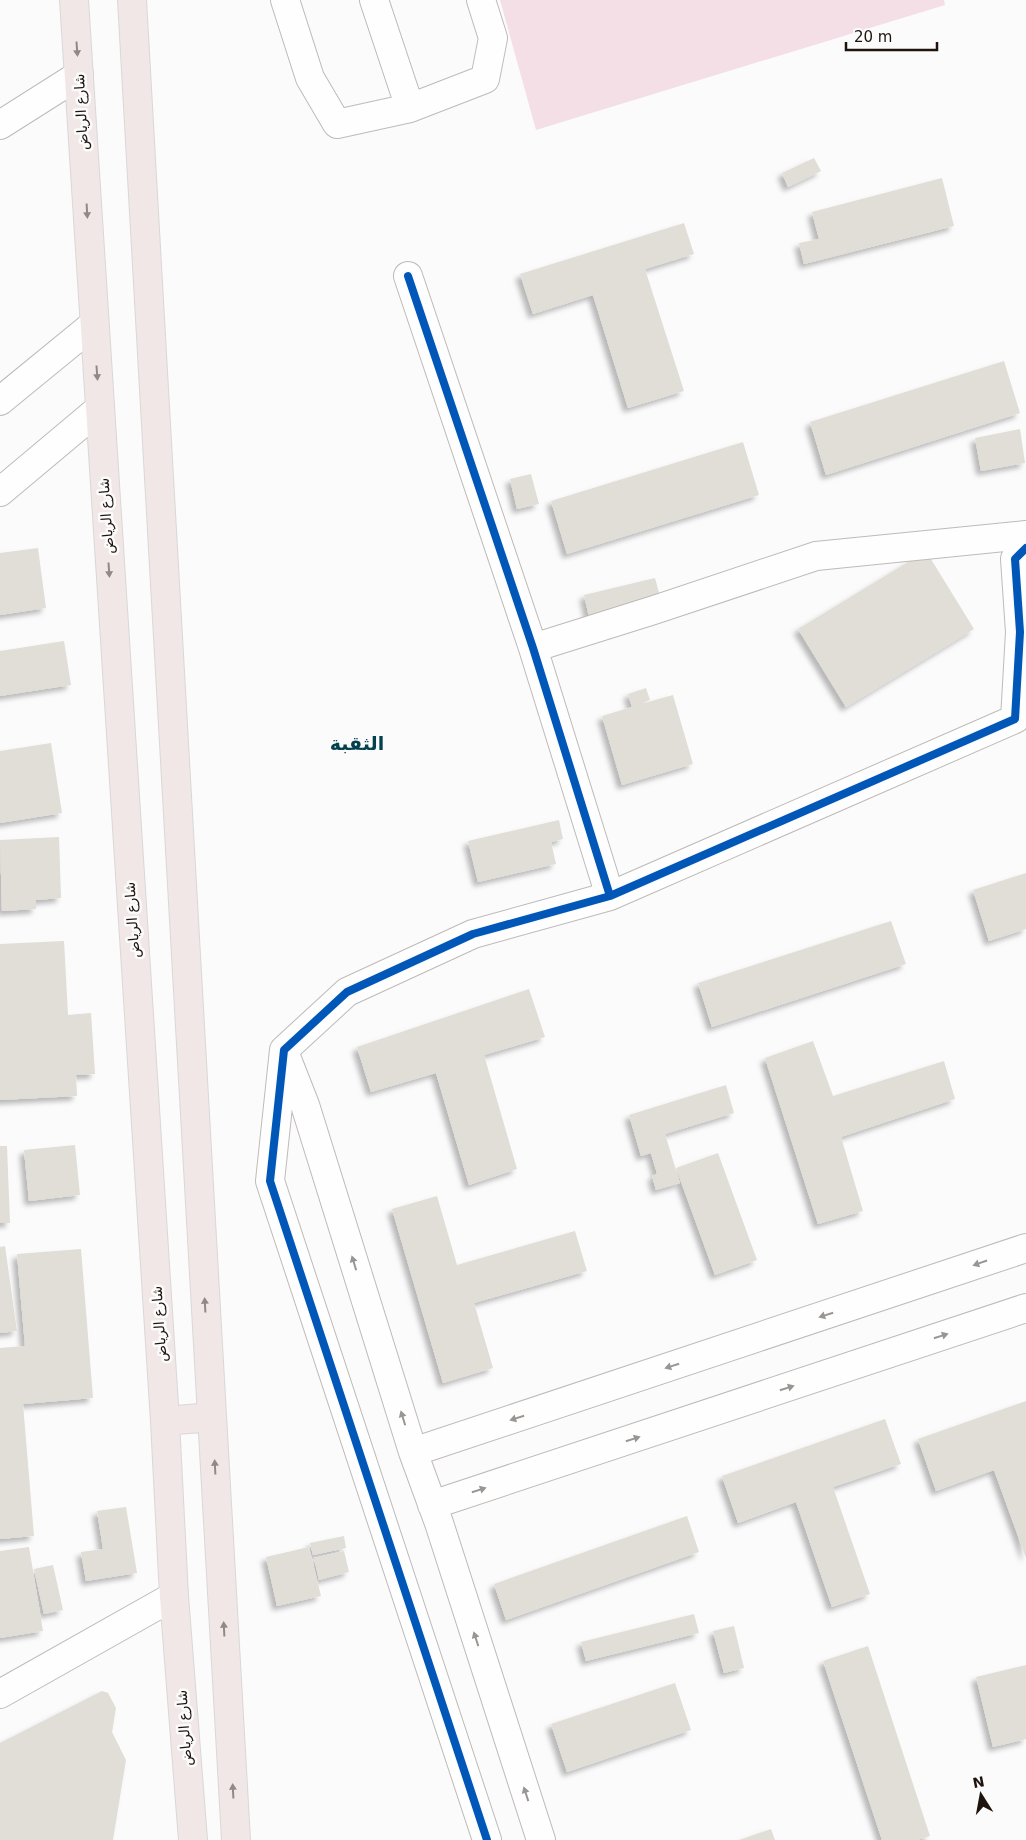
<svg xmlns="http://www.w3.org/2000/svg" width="1026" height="1840" font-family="'DejaVu Sans',Vazirmatn,sans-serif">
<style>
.green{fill:#f4dfe7}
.building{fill:#e1ded7;filter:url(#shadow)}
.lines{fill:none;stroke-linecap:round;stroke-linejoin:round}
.minor-casing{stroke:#bfbab7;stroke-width:30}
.major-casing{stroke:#d9d8d7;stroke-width:30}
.minor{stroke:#fefefe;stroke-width:28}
.major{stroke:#f1e7e7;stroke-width:28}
.cycleway-casing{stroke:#fbfbfb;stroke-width:11}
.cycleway{stroke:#0057b8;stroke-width:8}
.oneway{fill:#928885}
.oneway2{fill:#999592}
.labels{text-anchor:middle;stroke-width:5;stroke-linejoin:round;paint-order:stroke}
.street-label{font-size:14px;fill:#1e140d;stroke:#fbfbfb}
.district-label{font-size:19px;font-weight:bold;fill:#02414d;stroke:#fbfbfb}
</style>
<defs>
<filter id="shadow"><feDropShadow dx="-4.5" dy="4.5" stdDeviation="2.5" flood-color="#0004"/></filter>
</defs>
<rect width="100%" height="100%" fill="#fbfbfb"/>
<path class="green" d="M500,0H944L945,5L536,130Z"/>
<path class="building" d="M814,158L821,171L788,187L782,173Z
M942,178L954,226L804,264L799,243L819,239L812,212Z
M684,223L694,254L645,269L684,391L628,408L593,295L533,314L520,274Z
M1004,361L1020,413L826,475L810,422Z
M1020,429L1025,463L981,471L975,438Z
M743,442L759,495L567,554L551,501Z
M531,474L539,504L517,509L510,479Z
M38,548L46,608L0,615V553Z
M926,551L974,629L846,707L798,629Z
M655,578L661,600L589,617L584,595Z
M64,641L71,685L0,696V651Z
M646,688L650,700L634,706L673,695L693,764L622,785L602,716L632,707L628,694Z
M51,743L62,813L0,823V751Z
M559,820L563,839L551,842L556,864L478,882L468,841Z
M59,837L61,898L36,900V909L2,911L0,840Z
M1026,873V929L989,941L973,890Z
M891,921L906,964L712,1027L698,983Z
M64,941L68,1015L91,1013L95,1074L76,1075L77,1096L0,1100V944Z
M529,989L545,1037L484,1055L517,1169L469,1185L436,1073L371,1092L357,1047Z
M813,1041L833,1096L944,1061L955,1099L841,1137L863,1211L818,1224L765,1058Z
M726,1085L734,1113L665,1134L680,1183L656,1190L652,1176L657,1174L651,1153L641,1156L629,1115Z
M75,1145L80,1195L29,1201L24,1150Z
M0,1146H7L10,1223H0Z
M718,1153L757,1260L715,1275L676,1168Z
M437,1196L457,1265L575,1231L587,1271L474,1303L493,1368L443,1383L392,1209Z
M5,1246L17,1331L0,1333V1247Z
M81,1249L93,1398L23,1404L34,1536L0,1539V1348L25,1346L17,1254Z
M1026,1401V1558L994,1470L936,1491L918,1439Z
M885,1419L901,1464L833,1487L870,1594L832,1607L796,1502L738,1523L722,1476Z
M126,1507L137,1573L86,1581L81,1552L103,1549L97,1511Z
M687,1516L699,1552L506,1620L494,1584Z
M344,1536L346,1548L313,1555L310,1543Z
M29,1547L43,1631L0,1638V1551Z
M309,1547L321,1596L277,1606L266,1557Z
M344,1551L349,1572L319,1580L314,1558Z
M53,1565L63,1610L44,1614L34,1569Z
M694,1614L699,1633L586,1661L581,1642Z
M734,1626L744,1668L724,1673L713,1631Z
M868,1646L930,1836L917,1840H882L823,1661Z
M1026,1665V1739L993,1747L976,1677Z
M675,1683L691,1730L567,1772L551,1724Z
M102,1691L108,1693L116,1708L112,1732L126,1760L113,1840H0V1743Z
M771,1829L775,1840H739Z"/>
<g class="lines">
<defs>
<path id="minor" d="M285,0L310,78L337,124L410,108L485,79L493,38L481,0
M374,0L410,108
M0,125L79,75
M408,276L533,648L610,896
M0,401L94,324
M0,492L99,409
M533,648L654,610L816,556L1026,535
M285,1054L305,1105L413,1452L439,1523L541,1840
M413,1452L1026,1248
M432,1505L1026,1308
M0,1694L174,1596
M487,1840L270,1181L284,1050L347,992L473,934L610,896L1015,719L1020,632L1015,559L1026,548"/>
<path id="major" d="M74,0L165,1421L174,1596L193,1840
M132,0L236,1840
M165,1421L212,1417"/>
</defs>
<use href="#minor" class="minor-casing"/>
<use href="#major" class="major-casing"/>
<use href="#minor" class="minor"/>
<use href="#major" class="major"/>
<defs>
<path id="cycleway" d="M408,276L533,648L610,896
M487,1840L270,1181L284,1050L347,992L473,934L610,896L1015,719L1020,632L1015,559L1026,548"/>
</defs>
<use href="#cycleway" class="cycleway-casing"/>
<use href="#cycleway" class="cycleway"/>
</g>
<defs><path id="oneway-solid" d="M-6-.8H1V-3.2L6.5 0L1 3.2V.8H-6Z" transform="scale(1.25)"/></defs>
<g class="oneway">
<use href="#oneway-solid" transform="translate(77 49) rotate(86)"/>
<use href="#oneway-solid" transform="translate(87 211) rotate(87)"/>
<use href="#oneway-solid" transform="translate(97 373) rotate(86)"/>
<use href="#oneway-solid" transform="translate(109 570) rotate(86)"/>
<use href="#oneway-solid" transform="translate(205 1305) rotate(-93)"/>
<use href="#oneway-solid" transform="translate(215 1467) rotate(-93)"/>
<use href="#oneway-solid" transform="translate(224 1629) rotate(-93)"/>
<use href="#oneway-solid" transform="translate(233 1791) rotate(-93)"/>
</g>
<g class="oneway2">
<use href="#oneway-solid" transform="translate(354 1263) rotate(-107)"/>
<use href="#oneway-solid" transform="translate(980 1263) rotate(161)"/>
<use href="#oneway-solid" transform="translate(826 1315) rotate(162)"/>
<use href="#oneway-solid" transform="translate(941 1336) rotate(-18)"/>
<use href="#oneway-solid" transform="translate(672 1366) rotate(162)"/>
<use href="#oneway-solid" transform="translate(787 1388) rotate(-18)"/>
<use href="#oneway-solid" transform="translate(403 1418) rotate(-107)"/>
<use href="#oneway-solid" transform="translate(517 1418) rotate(162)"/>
<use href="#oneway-solid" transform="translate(633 1439) rotate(-18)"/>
<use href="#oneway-solid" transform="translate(479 1490) rotate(-18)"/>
<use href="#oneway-solid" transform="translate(476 1639) rotate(-108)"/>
<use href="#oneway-solid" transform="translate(526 1794) rotate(-108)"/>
</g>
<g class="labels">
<g class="street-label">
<text transform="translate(81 112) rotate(-93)" y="5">شارع الرياض</text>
<text transform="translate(106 516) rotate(-94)" y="5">شارع الرياض</text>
<text transform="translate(132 920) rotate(-94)" y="5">شارع الرياض</text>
<text transform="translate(159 1324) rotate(-94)" y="5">شارع الرياض</text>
<text transform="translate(184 1728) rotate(-94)" y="5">شارع الرياض</text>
</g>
<g class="district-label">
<text x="357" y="750">الثقبة</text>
</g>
</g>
<g transform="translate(981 1795) rotate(349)" stroke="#fbfbfb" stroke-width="4" paint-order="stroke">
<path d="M0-4L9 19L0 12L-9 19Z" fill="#1e140d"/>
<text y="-8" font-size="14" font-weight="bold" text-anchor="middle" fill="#1e140d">N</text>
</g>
<path d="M846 42v8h91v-8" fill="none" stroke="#1e140d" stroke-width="2.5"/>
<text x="854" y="42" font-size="15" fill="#1e140d" stroke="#fbfbfb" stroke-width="4" paint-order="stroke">20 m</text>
</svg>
